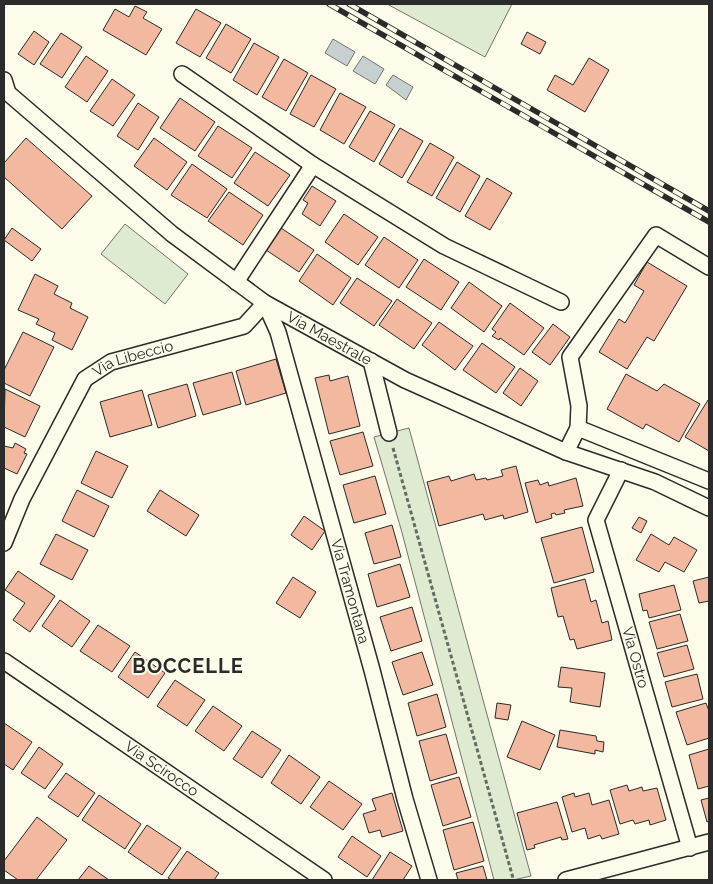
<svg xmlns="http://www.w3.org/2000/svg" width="713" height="884" font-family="Raleway,sans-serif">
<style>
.green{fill:#deebd1;stroke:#74746e}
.water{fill:#c7d0d0;stroke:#74746e}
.building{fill:#f2b8a0;stroke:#2b2b2b}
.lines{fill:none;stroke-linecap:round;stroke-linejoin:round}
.street-casing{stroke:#2b2b2b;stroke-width:18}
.path{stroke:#6a6964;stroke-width:3;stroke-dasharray:4 2.5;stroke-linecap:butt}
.street{stroke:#fdfbea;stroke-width:15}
.rail-casing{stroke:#2b2b2b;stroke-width:5.5}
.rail{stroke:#fdfbea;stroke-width:4;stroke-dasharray:11;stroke-linecap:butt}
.labels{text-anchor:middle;stroke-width:4;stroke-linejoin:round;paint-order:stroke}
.street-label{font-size:15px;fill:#2b2b2b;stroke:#fdfbea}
.district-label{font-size:20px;font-weight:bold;letter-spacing:1px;fill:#2b2b2b;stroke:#fdfbea}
</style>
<rect width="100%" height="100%" fill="#fdfbea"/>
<path class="green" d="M387,4H512L485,57Z
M125,224L188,274L165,304L101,254Z
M409,428L531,876L513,880H494L401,529L374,437Z"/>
<path class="water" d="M333,39L355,52L347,66L325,53Z
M363,56L384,69L375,84L353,71Z
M393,75L413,87L406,100L386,85Z"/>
<path class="building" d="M135,6L147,12L143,18L162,29L146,55L103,30L115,9L129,17Z
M196,9L221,23L200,57L176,43Z
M226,24L251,39L231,73L206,58Z
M34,31L49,42L34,65L18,54Z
M527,32L546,42L540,54L521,44Z
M61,33L82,47L62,78L40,64Z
M254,43L279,57L257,95L233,80Z
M86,56L108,71L87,102L65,87Z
M589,58L609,70L585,112L547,90L555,75L573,85Z
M284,59L308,73L286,111L262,97Z
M311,75L336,89L314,127L290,114Z
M112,79L135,95L113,126L90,111Z
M340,93L366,107L344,144L320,130Z
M180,98L215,122L195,151L160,128Z
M138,103L159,117L138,150L117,136Z
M370,111L395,125L374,162L349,147Z
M218,126L252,148L232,178L198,156Z
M400,128L423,141L402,178L379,164Z
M26,138L92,196L62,229L4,177V163Z
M154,138L187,162L167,190L134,166Z
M430,143L454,157L432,196L407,182Z
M255,152L290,175L268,206L234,183Z
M457,162L480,176L460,212L436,198Z
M192,164L227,189L207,218L171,195Z
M487,178L512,193L490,230L465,216Z
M312,186L336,201L320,226L302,214L308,203L303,200Z
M229,192L263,215L243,245L208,221Z
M344,214L378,237L358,265L325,242Z
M12,228L41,249L32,261L4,240Z
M281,228L314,250L299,272L266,250Z
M384,237L418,260L399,288L365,265Z
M317,254L351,278L333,305L299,281Z
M424,259L459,282L441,310L406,287Z
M647,262L687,286L654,341L647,337L627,369L599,352L619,319L625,323L644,291L634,285Z
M35,274L58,286L54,294L72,303L70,308L88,317L72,350L52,340L55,333L36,324L39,319L18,310Z
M357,278L392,301L374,326L340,303Z
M469,282L502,306L484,332L451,308Z
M397,299L432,323L414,349L379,325Z
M510,303L544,328L524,355L500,338L499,340L492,336L496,332L492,329Z
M439,322L473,346L455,370L422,345Z
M553,324L570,337L550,365L532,352Z
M23,332L54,347L30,396L4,383V370Z
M482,343L515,367L496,393L463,370Z
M276,359L286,393L246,405L236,371Z
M520,368L538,381L521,406L503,393Z
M232,372L241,404L203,415L193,383Z
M626,374L657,391L664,384L700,404L679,442L646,424L643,429L607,409Z
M329,375L330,381L348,376L360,426L329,434L315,378Z
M187,384L196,416L158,428L148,395Z
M5,389L40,406L25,437L4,427Z
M142,390L152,425L110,437L100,402Z
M708,400L709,401V451L685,437Z
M363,432L373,466L340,475L330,441Z
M15,443L26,449L24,453L27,454L17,474L4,468V446L13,448Z
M96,451L128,466L112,498L81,483Z
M516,466L528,512L504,519L503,515L485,520L483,514L439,526L427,482L449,476L451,481L474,474L476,480L486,478L487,480L503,476L501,470Z
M375,476L386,514L354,523L343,485Z
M576,478L583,506L564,510L565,513L556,515L555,513L551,514L552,518L536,523L525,483L538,480L540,485L548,482L549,486Z
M77,490L109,506L94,537L62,521Z
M160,490L199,515L186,536L147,511Z
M304,516L325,531L312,550L291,535Z
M639,517L647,521L641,533L632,528Z
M392,525L401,557L374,564L365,533Z
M582,527L594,572L554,583L541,538Z
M56,534L88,550L72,580L40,564Z
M651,534L669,545L674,537L697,550L684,572L665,562L659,572L636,560Z
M400,564L410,597L377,607L368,574Z
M18,571L55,596L30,632L13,620L25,603L5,590Z
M293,577L316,592L300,618L276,603Z
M709,577V601L699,603L693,581Z
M585,579L591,602L596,600L602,623L608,621L612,640L577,649L574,639L570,640L563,616L558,617L551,588Z
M674,585L681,610L649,618L647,610L643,611L639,594Z
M60,600L90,621L72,647L42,626Z
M412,607L422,641L391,651L380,617Z
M680,614L688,641L657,649L649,622Z
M98,625L130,646L112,672L80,651Z
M687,645L694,669L664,677L657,653Z
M135,652L165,673L148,698L118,677Z
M422,652L433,685L403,695L392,662Z
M561,667L605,673L600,707L570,702L572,688L558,687Z
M697,674L703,699L672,707L665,682Z
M175,680L205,700L187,726L157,706Z
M437,694L446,727L417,736L408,703Z
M497,703L511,705L508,720L495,718Z
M706,703L709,711V738L687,745L676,712Z
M213,706L242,726L224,751L195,731Z
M522,721L555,735L540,770L507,757Z
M4,723L32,742L13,770L4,764Z
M560,730L596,736L597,741L604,742L603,752L595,750V754L557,747Z
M252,731L281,750L262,778L233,759Z
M446,734L457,773L430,781L419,741Z
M39,747L63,764L45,789L21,773Z
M709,749V786L698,789L689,755Z
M289,755L320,777L301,804L271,783Z
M66,773L95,793L78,817L48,797Z
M459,777L471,817L443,826L431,785Z
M329,781L362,804L343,830L310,807Z
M627,785L629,791L642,787L643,791L657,788L666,820L650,825L649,820L635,824L633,820L620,824L610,790Z
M392,793L403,831L382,837L380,830L369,833L363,814L376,810L372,799Z
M574,793L575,797L589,793L592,805L609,800L619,834L602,839L600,835L588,839L585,828L572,832L562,797Z
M99,795L141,824L125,849L82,820Z
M709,798V821L707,822L701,800Z
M557,802L568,839L562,840L561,837L534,845L535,848L527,850L517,813Z
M37,817L67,840L36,880H18L4,870V861Z
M473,822L484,861L454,870L443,830Z
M147,825L181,848L162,875L128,852Z
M352,836L381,856L367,877L338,857Z
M187,851L219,873L214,880H172L168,878Z
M390,852L412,866L403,880H372Z
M89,866L109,880H78Z
M483,866L487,880H458L456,873Z"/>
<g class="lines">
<defs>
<g id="street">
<path d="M182,74L313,165L444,246L561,302"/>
<path id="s1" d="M4,80L8,93L172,234L265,303L405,380L566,452L655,482L709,508"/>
<path d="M236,282L313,165"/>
<path d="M371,361L389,433"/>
<path d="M578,428L709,481"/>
<path d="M566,452L578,428L579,406L570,357L656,235L709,267"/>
<path id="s2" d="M621,470L596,520L690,848"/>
<path id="s3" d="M4,543L22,499L85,379L111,362L244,326L265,303L278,332L372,670L405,799L429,880"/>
<path id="s4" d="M4,661L324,880"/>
<path d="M566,880L709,842"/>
</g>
</defs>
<use href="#street" class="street-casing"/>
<path class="path" d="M393,448L513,878"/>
<use href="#street" class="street"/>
<defs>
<path id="rail" d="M329,4L709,222
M349,4L709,211"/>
</defs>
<use href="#rail" class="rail-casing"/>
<use href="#rail" class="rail"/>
</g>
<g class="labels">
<g class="street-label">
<text dy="5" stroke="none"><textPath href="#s1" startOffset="419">Via Maestrale</textPath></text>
<text dy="5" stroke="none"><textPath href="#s3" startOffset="236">Via Libeccio</textPath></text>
<text dy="5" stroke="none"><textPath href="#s3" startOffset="684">Via Tramontana</textPath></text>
<text dy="5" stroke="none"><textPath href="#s2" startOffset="199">Via Ostro</textPath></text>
<text dy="5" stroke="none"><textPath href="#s4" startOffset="191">Via Scirocco</textPath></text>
</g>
<g class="district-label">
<text x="188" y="673">BOCCELLE</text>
</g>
</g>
<rect width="713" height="884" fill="none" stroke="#2b2b2b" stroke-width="10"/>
</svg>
